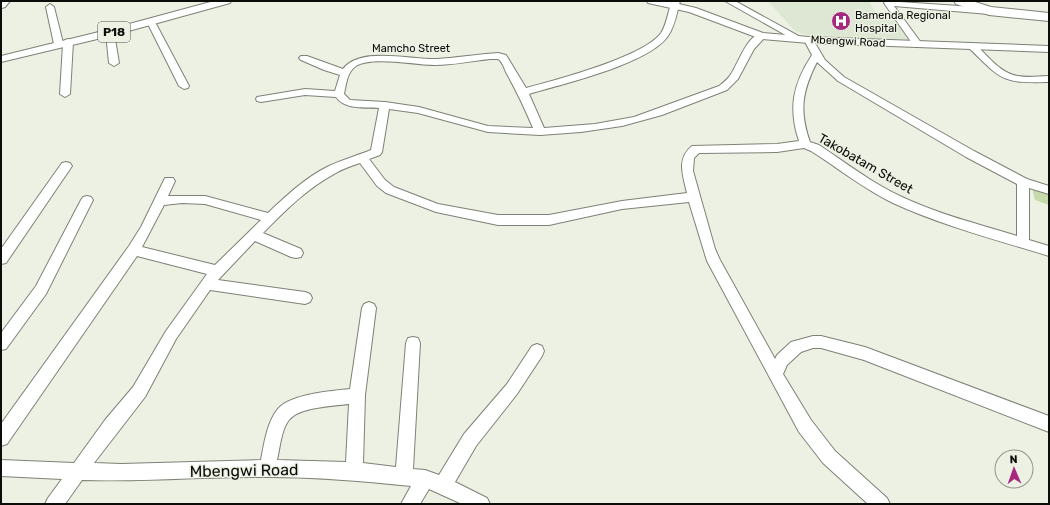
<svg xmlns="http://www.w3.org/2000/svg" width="1050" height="505" font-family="Rubik,sans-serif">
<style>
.built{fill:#dee7d3}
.green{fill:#c6daab}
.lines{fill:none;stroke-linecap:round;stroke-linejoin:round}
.minor-casing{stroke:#7c8276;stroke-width:2}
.major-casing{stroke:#7c8276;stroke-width:2}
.highway-casing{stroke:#7c8276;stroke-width:2}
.minor{fill:#fff;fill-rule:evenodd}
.major{fill:#fff;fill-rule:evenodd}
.highway{fill:#fff;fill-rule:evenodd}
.labels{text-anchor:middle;stroke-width:3;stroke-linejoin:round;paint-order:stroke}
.far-poi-label{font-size:11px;fill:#0b0d09;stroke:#ecf1e4;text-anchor:start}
.far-street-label{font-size:11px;fill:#0b0d09;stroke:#ecf1e4}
.shield{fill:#ecf1e4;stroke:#4e514b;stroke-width:1}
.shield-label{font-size:12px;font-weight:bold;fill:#0b0d09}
.street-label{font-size:13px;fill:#0b0d09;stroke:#ecf1e4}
.near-street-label{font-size:16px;fill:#0b0d09;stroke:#ecf1e4}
</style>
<rect width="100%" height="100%" fill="#ecf1e4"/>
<path class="built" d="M768,1H869L879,18L897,20L908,40L820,37L803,34L794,30Z"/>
<path class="green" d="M1034,189L1049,193V205L1035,200L1033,192Z"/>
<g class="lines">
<defs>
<path id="minor" d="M1,1H10L5,7L2,8Z
M672,1H680C677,12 675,26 668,36C649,64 562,84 529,94L544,128L595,124L634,117L719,86C724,82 728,79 731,74C738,64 749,30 764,34L766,36L754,49L738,79L727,90L662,115L622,126L581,132L540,135L488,132L418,113L389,109L382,152L380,155L369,159L385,180L394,187L438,204L498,215H549L622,201L687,193C683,176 676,159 692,146L777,144L799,141C788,108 793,84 812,55L804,40L806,38H812L825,60L844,77L974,151L1027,179L1049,186V194L1029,188V240L1049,246V256C997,240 943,226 893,203C864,189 838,168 811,151L804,148L777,152L699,153L694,158L693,171L715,249L720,260L775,359L777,355L791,342L813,336H821L865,347L1049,416V432L864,360L821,348H813L801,352L787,365L783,374L811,420L835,451L887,498L890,504H868L823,463L799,432L707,261L689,202L622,209L549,225H498L436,212L386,193L377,186L360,163C351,166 342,169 334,174C306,189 285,211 263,233L301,249L303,253L301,257L296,258L291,257L255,241L218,280L305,292L310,294L312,298L310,302L305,304L210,290L176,339L145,397L94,463L121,464L261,460C264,444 267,423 277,410C289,394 331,391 350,389L362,308L364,304L369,302L374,304L376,308L365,395L363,463L396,467L406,343L408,338L413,337L418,338L420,343L413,469L425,470L439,475L464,434L507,384L532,346L537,344L542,346L544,351L542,356L517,394L476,446L455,482L487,498L490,504H462L429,489L420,504H401L411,486C363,481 316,477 268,477C206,476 144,482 82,480L65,504H45L48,498L62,479L1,476V460L74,463L105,420L133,387L166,331L207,274L137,256L7,444L1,446V424L129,246L141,227L165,178H173L175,181L168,196H205L268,213C286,196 305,178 327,167C341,160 356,156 371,150L379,108C365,107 345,110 336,97L305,95L261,102L257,101L256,99L257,97L305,89L335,91L340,75L324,70L301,60L299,58L301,56H307L343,69C360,46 411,60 437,59C457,58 478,54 498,53L506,55L526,88C556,80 644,57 661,33C667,24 668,11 672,1ZM490,59H498C503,62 504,69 507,74C517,92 525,109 533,128L488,126L419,107L385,102L350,100L344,94C346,85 347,72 356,66C372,56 415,65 435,65C453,65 472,61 490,59ZM817,62L838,81L966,157L1017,184V236C978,224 938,214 902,197C872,183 846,163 819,145L810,142C799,111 802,91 817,62ZM182,203L205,204L261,220L215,265L142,247L164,205ZM349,404L346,462L277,460C280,448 281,430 289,420C299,407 333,406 349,404Z
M725,1H735L804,39L802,41H796Z
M885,1L989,8L993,11L989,14L894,6L922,44L917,47L914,46L884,3Z
M50,4L54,7L63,43L65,40L68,39L73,42L70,94L65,97L60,94L63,44L59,47L54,44L46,7Z
M151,19L155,22L189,86L188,88L184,89L179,86L147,22Z
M110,30L114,33L119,63L114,66L109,63L106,33Z
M973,44L976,45C988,56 1001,74 1018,76C1028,78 1039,76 1049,76V82C1002,83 1003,81 970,49L968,47Z
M66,162L70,163L72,166L70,169L6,263L1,264V249L62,163Z
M87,196L91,197L93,200L46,294L6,349L1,350V333L36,286L81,200L83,197Z"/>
<path id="major" d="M214,1H231L230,3L114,35L1,62V56L107,30Z
M647,1H666L696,8L763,33L809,37L1049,46V52L809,43L761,39L689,12L648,3Z"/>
<path id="highway" d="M954,1H972L991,7L1049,13V21L989,15L956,4Z"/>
</defs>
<use href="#minor" class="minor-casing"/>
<use href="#major" class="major-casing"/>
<use href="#highway" class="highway-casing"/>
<use href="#minor" class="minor"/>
<use href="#major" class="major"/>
<use href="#highway" class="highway"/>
</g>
<defs>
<symbol id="hospital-disc" viewBox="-11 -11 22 22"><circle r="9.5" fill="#a4297f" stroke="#ecf1e4"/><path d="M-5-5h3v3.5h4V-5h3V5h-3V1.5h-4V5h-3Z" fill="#fff"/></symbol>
</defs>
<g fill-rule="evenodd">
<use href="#hospital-disc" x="830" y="10" width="22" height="22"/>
</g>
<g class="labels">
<g class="far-poi-label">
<text x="855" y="19">Bamenda Regional<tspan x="855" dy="13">Hospital</tspan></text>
</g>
<g class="far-street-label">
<text transform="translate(848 41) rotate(3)" y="4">Mbengwi Road</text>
<text x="411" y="52">Mamcho Street</text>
</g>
<rect class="shield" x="98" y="22" width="32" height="20" rx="3"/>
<g class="shield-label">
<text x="114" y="36">P18</text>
</g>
<g class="street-label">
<text transform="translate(866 163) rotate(30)" y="5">Takobatam Street</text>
</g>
<g class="near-street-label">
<text transform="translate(244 470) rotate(-1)" y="6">Mbengwi Road</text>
</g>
</g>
<rect width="1050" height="505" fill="none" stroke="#0b0d09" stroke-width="4"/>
<g transform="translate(1014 469) rotate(358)"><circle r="19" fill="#ecf1e4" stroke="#92968c"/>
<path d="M0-3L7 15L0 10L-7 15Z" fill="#a4297f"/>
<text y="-6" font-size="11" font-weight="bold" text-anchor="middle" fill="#0b0d09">N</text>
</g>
</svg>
